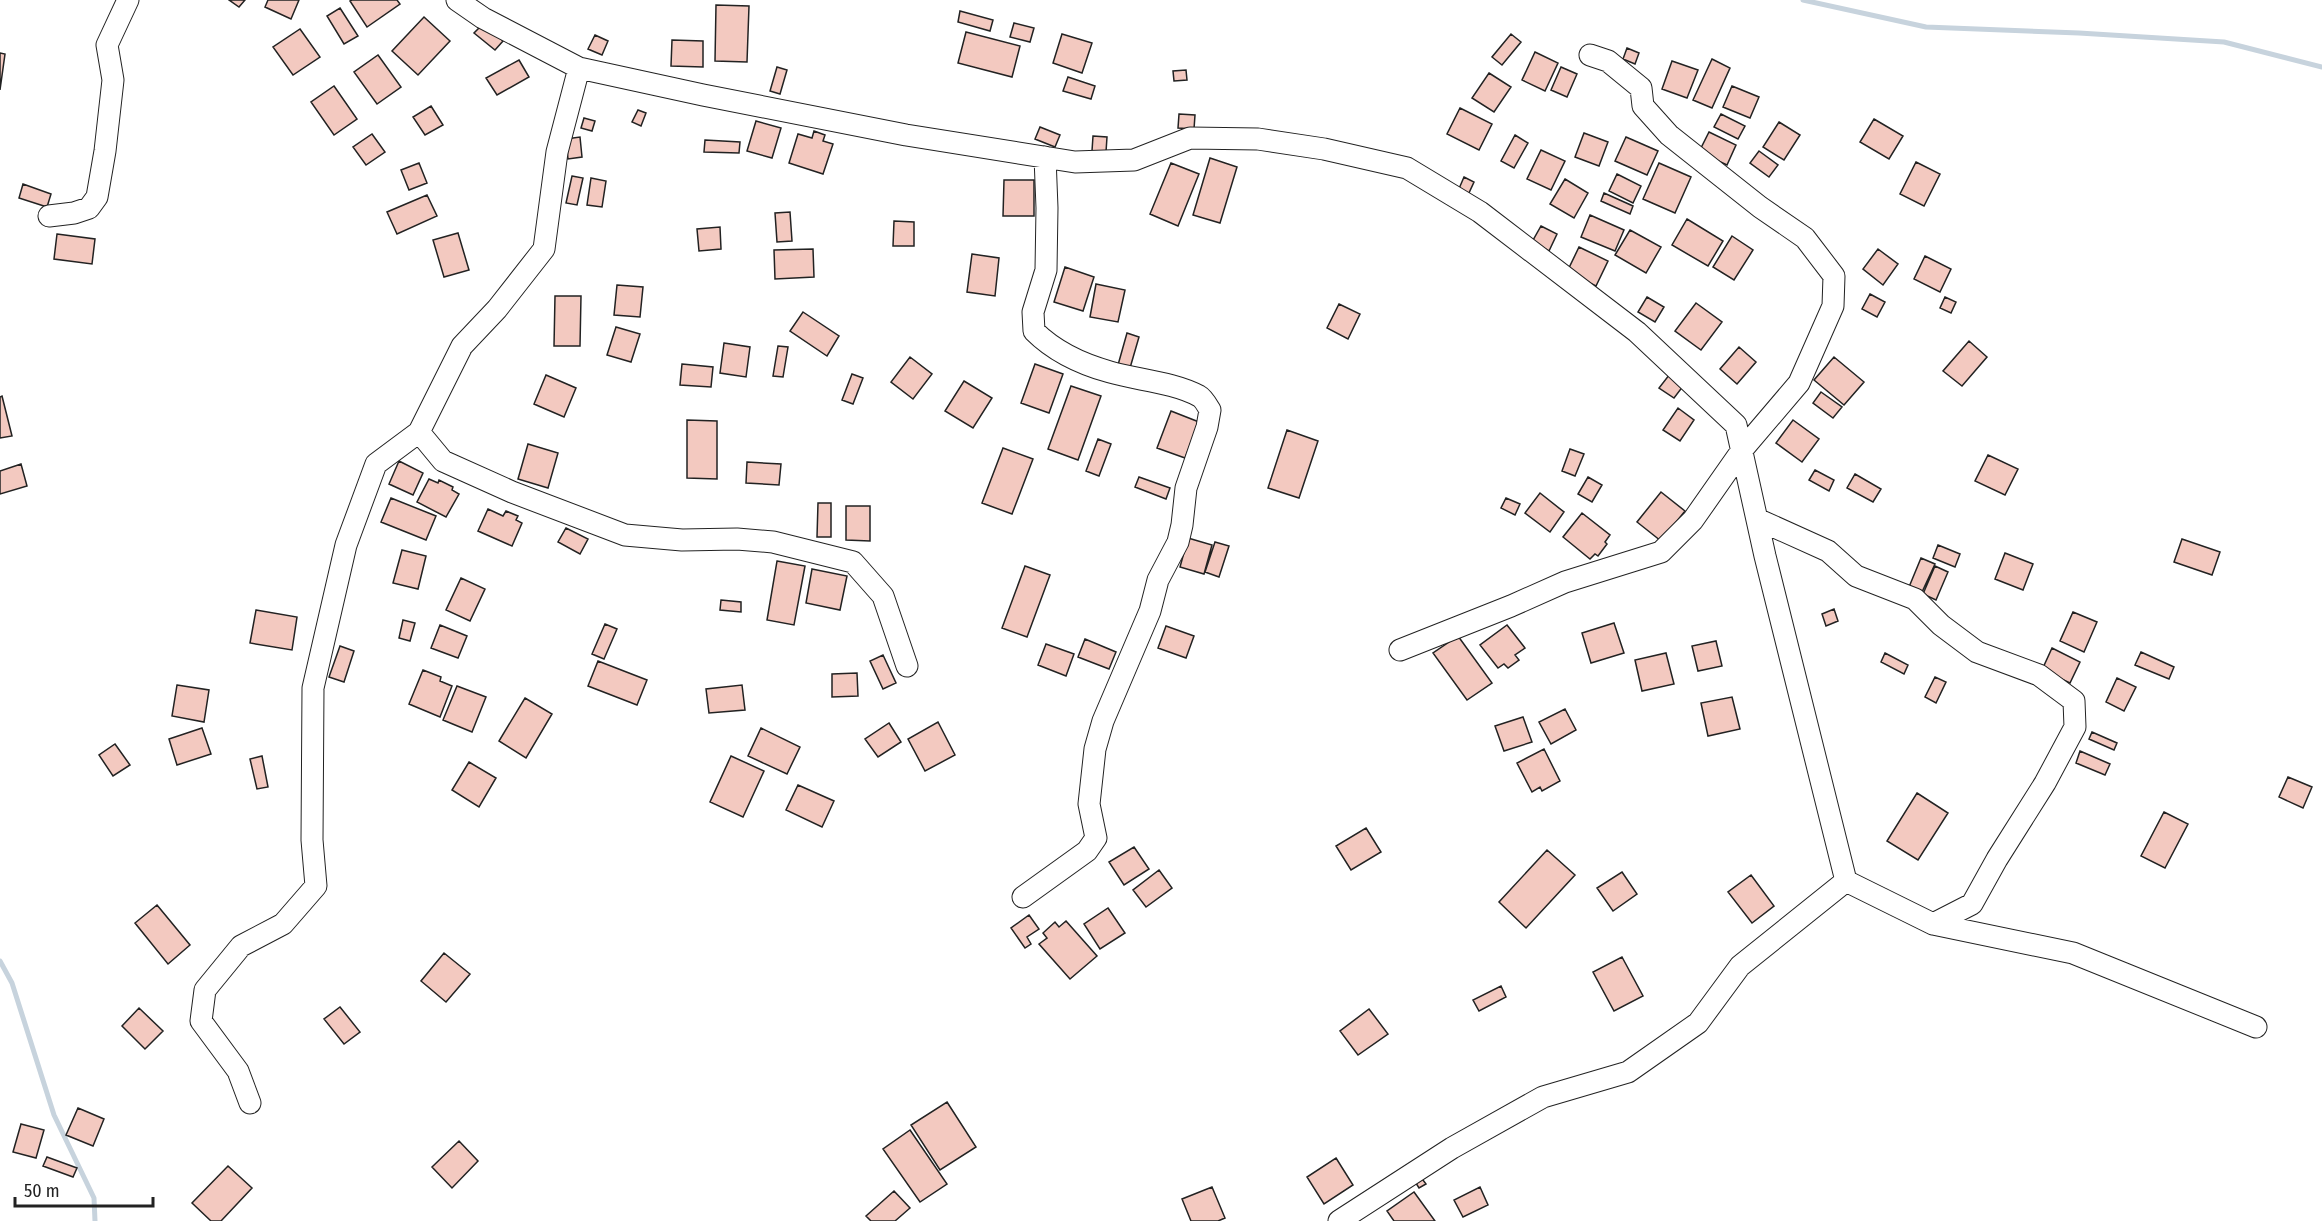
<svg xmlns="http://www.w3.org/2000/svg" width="2322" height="1221" font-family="'Fira Sans Condensed',sans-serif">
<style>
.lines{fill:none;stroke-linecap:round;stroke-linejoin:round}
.stream{stroke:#c7d3dd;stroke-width:5}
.building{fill:#f3c9c0;stroke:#222;stroke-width:1.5}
.minor-casing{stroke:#222;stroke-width:23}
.minor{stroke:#fff;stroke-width:21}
</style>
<rect width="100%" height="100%" fill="#fff"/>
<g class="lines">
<path class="stream" d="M1803,0L1926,27L2079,33L2224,42L2322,67
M0,961L12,983L54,1115L94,1198L95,1221"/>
</g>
<path class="building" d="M229,0H245L239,7Z
M268,0H299L291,19L265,7Z
M352,0H397L400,4L367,27L350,1Z
M716,5L749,6L747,62L715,61Z
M340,8L358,36L344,44L327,16Z
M960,11L993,20L990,31L958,22Z
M424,17L450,41L418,75L392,51Z
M1014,23L1034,28L1030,42L1010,37Z
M483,24L503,41L495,50L474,33Z
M300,29L320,57L293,75L273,47Z
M966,32L1020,46L1012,77L958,63Z
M1062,34L1092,43L1082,73L1053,63Z
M1511,34L1521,42L1502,65L1492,57Z
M595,35L608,41L602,55L588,49Z
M672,40L703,41V67L671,66Z
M1627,48L1639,53L1635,64L1623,59Z
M1535,52L1558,63L1545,91L1522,80Z
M0,53L5,54L0,90Z
M378,55L401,87L377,104L354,72Z
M1712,59L1730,68L1712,108L1693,100Z
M519,60L529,77L497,95L486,78Z
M1672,61L1698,70L1687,98L1662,89Z
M777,67L787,70L780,94L770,91Z
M1561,67L1577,74L1567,97L1551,90Z
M1186,70L1187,80L1174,81L1173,71Z
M1489,73L1511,87L1494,112L1472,98Z
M1068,77L1095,86L1091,99L1063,91Z
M334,86L357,119L334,135L311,102Z
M1732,86L1759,97L1750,118L1723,107Z
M431,106L443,125L425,135L413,117Z
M1460,108L1492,124L1479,150L1447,134Z
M638,110L646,113L641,126L632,122Z
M1179,114L1195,115L1194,129L1178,128Z
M1721,114L1745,126L1738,139L1714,127Z
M584,118L595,121L592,131L581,128Z
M1874,119L1903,136L1889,159L1860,142Z
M756,121L781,128L772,158L747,151Z
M1779,122L1800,135L1784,160L1763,147Z
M1040,127L1060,135L1055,147L1035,139Z
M814,131L825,135L823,141L833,144L823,174L789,163L798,134L812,138Z
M1709,132L1736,145L1727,165L1699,152Z
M1584,133L1608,142L1599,166L1575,157Z
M372,134L385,152L366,165L353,147Z
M1515,135L1528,143L1514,168L1501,161Z
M1093,136L1107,137L1106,152L1092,151Z
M580,137L582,157L568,159L566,139Z
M1626,137L1658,151L1647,175L1615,161Z
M705,140L740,142L739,153L704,152Z
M1541,150L1565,161L1551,190L1527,179Z
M1759,151L1778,165L1769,177L1750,163Z
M1210,158L1237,167L1220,223L1193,215Z
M1916,162L1940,174L1924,206L1900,194Z
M419,163L427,183L409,190L401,170Z
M1171,163L1199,174L1178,226L1150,214Z
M1659,163L1691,177L1675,213L1643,199Z
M1617,174L1641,186L1633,203L1609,191Z
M572,176L583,178L577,205L566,203Z
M1464,177L1474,182L1468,195L1458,191Z
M591,178L606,181L602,207L587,205Z
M1565,179L1588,193L1574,218L1550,204Z
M1004,180H1034V216H1003Z
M23,184L51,194L47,207L19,198Z
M1604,193L1633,206L1630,214L1601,201Z
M427,195L437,216L397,234L387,212Z
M790,212L792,241L777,242L775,213Z
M1590,215L1624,230L1615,251L1581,237Z
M1687,219L1723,241L1708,266L1672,245Z
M894,221L914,222V246H893Z
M1541,226L1557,234L1549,251L1532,242Z
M720,227L721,249L699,251L697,229Z
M1630,230L1661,247L1646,273L1615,255Z
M458,233L469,270L444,277L433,240Z
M57,234L95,239L92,264L54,259Z
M1732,236L1753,250L1734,280L1713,267Z
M1579,247L1608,261L1596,286L1567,272Z
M813,249L814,277L775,279L774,250Z
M1878,249L1898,264L1883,285L1863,269Z
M972,254L999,258L995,296L967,292Z
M1925,256L1951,269L1940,292L1914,279Z
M1065,267L1094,277L1083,311L1054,302Z
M1096,284L1125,290L1118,322L1090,317Z
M617,285L643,287L640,317L614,315Z
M1870,294L1885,302L1877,317L1862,309Z
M555,296H581L580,346H554Z
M1647,297L1664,307L1655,322L1638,312Z
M1945,297L1956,302L1951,313L1940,308Z
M1696,303L1722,322L1701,350L1675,331Z
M1339,304L1360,314L1348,339L1327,328Z
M803,312L839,336L827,356L790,331Z
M616,327L640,334L631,362L607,355Z
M1127,333L1139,337L1130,368L1118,365Z
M1969,341L1987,357L1962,386L1943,371Z
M724,343L750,347L746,377L720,373Z
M778,346L788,347L783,377L773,376Z
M1739,347L1756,362L1737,384L1720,369Z
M910,357L932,374L913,399L891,382Z
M1834,357L1864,382L1844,405L1814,380Z
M682,364L713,367L711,387L680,385Z
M1035,364L1063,374L1049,413L1021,403Z
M1673,370L1687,381L1674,398L1659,388Z
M852,374L863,378L853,404L842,400Z
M546,375L576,388L564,417L534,404Z
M964,381L992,398L973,428L945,411Z
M1071,386L1101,396L1078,460L1048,449Z
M1821,392L1842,407L1833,418L1813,403Z
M2,396L12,436L0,438V397Z
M1678,408L1694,420L1680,441L1663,430Z
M1171,411L1199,422L1185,458L1157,448Z
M687,420L717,421V479L687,478Z
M1793,420L1819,439L1802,462L1776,443Z
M1287,430L1318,441L1299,498L1268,488Z
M1098,439L1111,444L1099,476L1086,471Z
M528,444L558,453L548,488L518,479Z
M1003,448L1033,459L1012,514L982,503Z
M1570,449L1584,454L1575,476L1562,471Z
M1988,455L2018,469L2005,495L1975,481Z
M399,461L423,473L413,495L389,484Z
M747,462L781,464L779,485L746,483Z
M21,464L27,486L0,494V471Z
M1815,470L1834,480L1829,491L1809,480Z
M1855,474L1881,489L1873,502L1847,488Z
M1139,477L1170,488L1166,499L1135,487Z
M1588,477L1602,485L1592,502L1578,494Z
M429,479L438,483L439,480L453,487L452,490L459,494L446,517L417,502Z
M1661,492L1685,511L1661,541L1637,522Z
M1540,493L1564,512L1550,532L1525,513Z
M391,498L436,516L426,540L381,522Z
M1506,498L1520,504L1515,515L1501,508Z
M818,503H831V537H817Z
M846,506H870V541L846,540Z
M488,509L503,516L506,511L518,516L516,520L522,523L512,546L478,531Z
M1582,513L1610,535L1605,542L1607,544L1598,556L1595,554L1590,559L1563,537Z
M566,528L588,539L580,554L558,542Z
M1188,538L1212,545L1204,574L1180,567Z
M2182,539L2220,552L2212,575L2174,562Z
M1215,542L1229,546L1219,577L1205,572Z
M1938,545L1960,554L1955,567L1933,558Z
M402,550L426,556L418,589L393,583Z
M2005,553L2033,564L2023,590L1995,579Z
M1921,558L1935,564L1922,592L1909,587Z
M777,561L805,566L794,625L767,620Z
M1025,566L1050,575L1027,637L1002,628Z
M1935,566L1948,572L1936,600L1923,594Z
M812,569L847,576L840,610L806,603Z
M461,578L485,589L470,621L446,610Z
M721,600L741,602V612L720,610Z
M1834,609L1838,621L1826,626L1822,614Z
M256,610L297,617L292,650L250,643Z
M2073,612L2097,622L2084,652L2060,641Z
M403,620L415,623L410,641L399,638Z
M1614,623L1624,653L1591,663L1582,633Z
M605,624L617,629L604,659L592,654Z
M440,625L467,636L458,658L431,648Z
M1507,625L1525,648L1515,655L1519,660L1508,668L1504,664L1498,668L1480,645Z
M1166,626L1194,636L1186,658L1158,648Z
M1458,636L1492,683L1467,700L1433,653Z
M1085,639L1116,652L1109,669L1078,657Z
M1716,641L1722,666L1698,671L1692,646Z
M1046,644L1074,654L1066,676L1038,665Z
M340,646L354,651L344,682L329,677Z
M2052,648L2080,662L2070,683L2042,670Z
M2141,652L2174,667L2169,679L2135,665Z
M1666,653L1674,684L1642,691L1635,660Z
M1885,653L1908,665L1904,674L1881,662Z
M883,655L896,683L883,689L870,661Z
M598,661L647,680L637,705L588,686Z
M423,670L441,677L440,681L452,686L440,717L409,704Z
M857,673L858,696L832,697V674Z
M1935,677L1946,682L1936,703L1925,697Z
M2117,678L2136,687L2124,711L2106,702Z
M177,685L209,690L204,722L172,716Z
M742,685L745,710L709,713L706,689Z
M457,686L486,697L472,732L443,720Z
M1732,697L1740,729L1708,736L1701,703Z
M525,698L552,714L526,758L499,741Z
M1565,709L1576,730L1551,744L1539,722Z
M1523,717L1532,742L1504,751L1495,726Z
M938,722L955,755L925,771L908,739Z
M889,723L901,742L878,757L865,739Z
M202,728L211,754L177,765L169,739Z
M761,728L800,747L787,774L748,756Z
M2092,732L2117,743L2114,750L2089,739Z
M115,744L130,765L113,776L99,755Z
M1544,749L1560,781L1542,791L1540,787L1532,792L1517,763Z
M2080,751L2110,764L2105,775L2076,763Z
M262,756L268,787L257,789L250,759Z
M731,756L764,771L743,817L710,802Z
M469,762L496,778L479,807L452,790Z
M2288,777L2312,787L2303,808L2279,797Z
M798,785L834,801L822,827L786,810Z
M1917,793L1948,813L1918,860L1887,841Z
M2164,812L2188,824L2165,868L2141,856Z
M1366,828L1381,852L1351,870L1336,846Z
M1134,847L1149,869L1124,885L1109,862Z
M1547,850L1575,875L1526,928L1499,902Z
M1159,870L1172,888L1146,907L1133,890Z
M1622,872L1637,894L1613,911L1597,888Z
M1751,875L1774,906L1752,923L1728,892Z
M157,905L190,945L168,964L135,923Z
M1108,908L1125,933L1100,949L1084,924Z
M1029,915L1039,929L1027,937L1031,944L1025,948L1011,928Z
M1066,921L1097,956L1070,979L1039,944L1047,938L1043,933L1055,922L1059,927Z
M444,953L470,974L446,1002L421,981Z
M1622,957L1643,996L1614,1011L1593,972Z
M1501,986L1506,997L1479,1011L1473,1000Z
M340,1007L360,1032L344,1044L324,1019Z
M139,1008L163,1031L145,1049L122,1026Z
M1369,1009L1388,1034L1358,1055L1340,1031Z
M947,1102L976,1147L940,1170L911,1125Z
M78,1108L104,1119L93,1146L66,1135Z
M21,1124L44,1130L36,1158L13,1152Z
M910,1130L947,1184L920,1202L883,1149Z
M459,1141L478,1161L452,1188L432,1167Z
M47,1157L77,1168L73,1177L43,1166Z
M1336,1158L1353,1185L1324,1204L1307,1177Z
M228,1166L252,1188L221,1221H211L192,1203Z
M1420,1176L1426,1184L1419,1188L1414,1180Z
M1212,1187L1225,1218L1218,1221H1191L1182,1199Z
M1480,1187L1488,1205L1463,1217L1454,1200Z
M894,1191L910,1208L895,1221H871L866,1216Z
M1414,1192L1435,1221H1394L1387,1211Z"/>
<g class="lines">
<defs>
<path id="minor" d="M457,0L483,18L579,68L703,95L906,135L1075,162L1134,160L1190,138L1258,139L1324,149L1407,168L1480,212L1637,332L1736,425L1765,556L1846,881L1933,924L2073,953L2256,1027
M49,216L74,213L89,208L97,197L105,151L113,80L107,45L128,0
M419,432L443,461L512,492L625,535L682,540L737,539L773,542L853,562L883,596L907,666
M1757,519L1828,551L1856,576L1915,599L1941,625L1977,652L2039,675L2074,701L2075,727L2045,783L1997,859L1972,904L1933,924
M1400,650L1511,606L1565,582L1661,552L1693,520L1742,450L1799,383L1833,306L1834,276L1805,238L1760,207L1669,135L1643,106L1641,88L1608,61L1590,55
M1023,897L1087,851L1096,838L1089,804L1095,749L1103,721L1150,611L1158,580L1178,542L1182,525L1186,488L1207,427L1210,410C1207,405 1203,398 1199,396C1173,382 1137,380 1110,372C1081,364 1055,352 1034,331L1033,312L1046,270L1047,208L1045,157
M250,1103L238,1071L201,1021L205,990L241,946L283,924L316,886L312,840L313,688L346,545L376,464L419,432L462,346L497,309L544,249L557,152L579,68
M1339,1221L1452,1148L1543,1097L1628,1072L1698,1023L1740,966L1846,881"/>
</defs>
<use href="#minor" class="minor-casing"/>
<use href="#minor" class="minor"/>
</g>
<path d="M15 1197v9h138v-9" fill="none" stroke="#222222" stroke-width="3"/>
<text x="24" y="1197" font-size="18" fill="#222222" stroke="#ffffff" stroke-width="4.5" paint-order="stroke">50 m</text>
</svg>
